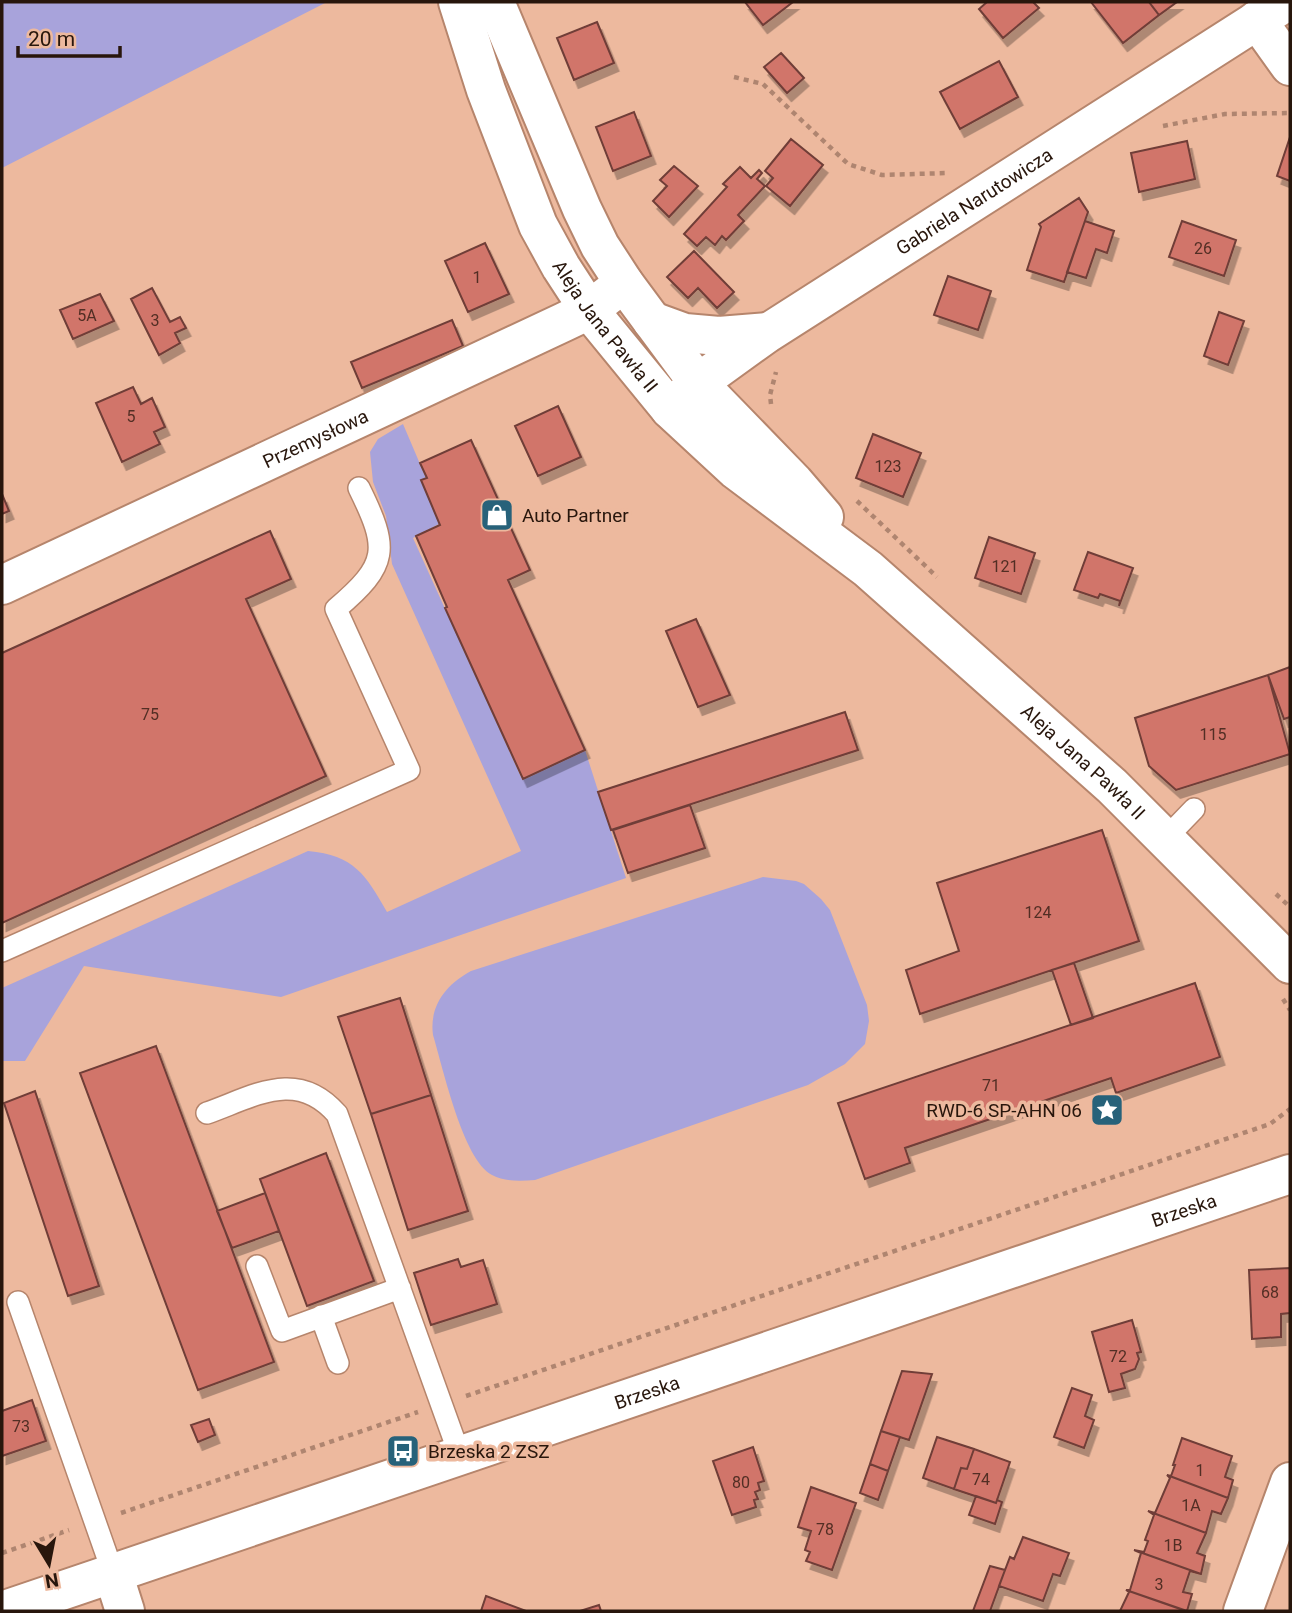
<svg xmlns="http://www.w3.org/2000/svg" width="1292" height="1613" font-family="Roboto,sans-serif">
<style>
.green{fill:#a8a3db}
.building{fill:#d1756a;stroke:#6f3e37;stroke-width:2;filter:url(#shadow)}
.lines{fill:none;stroke-linecap:round;stroke-linejoin:round}
.lane-casing{stroke:#b6856c;stroke-width:24}
.street-casing{stroke:#b6856c;stroke-width:42}
.secondary-casing{stroke:#b6856c;stroke-width:42}
.path{stroke:#af8570;stroke-width:4.5;stroke-dasharray:5 5;stroke-linecap:butt}
.lane{stroke:#fff;stroke-width:21}
.street{stroke:#fff;stroke-width:38}
.secondary{stroke:#fff;stroke-width:38}
.labels{text-anchor:middle;stroke-width:7;stroke-linejoin:round;paint-order:stroke}
.number-label{font-size:16px;fill:#522e24}
.street-label{font-size:19px;fill:#28160c;stroke:#edb99e}
.poi-label{font-size:19px;fill:#28160c;stroke:#edb99e;text-anchor:start}
</style>
<defs>
<filter id="shadow"><feDropShadow dx="4.5" dy="8" stdDeviation="0" flood-color="#0004"/></filter>
</defs>
<rect width="100%" height="100%" fill="#edb99e"/>
<path class="green" d="M2,2H327L2,168Z
M403,424L426,478L421,480L439,524L413,538L522,779L585,750L626,878L281,997L84,966L25,1061H2V988L308,851C354,855 366,875 387,912L521,851L392,564L386,516L373,482L370,452L378,439Z
M763,877L796,881L804,884L821,899L830,910L867,1005L869,1021L865,1044L845,1064L808,1085L535,1180C521,1181 505,1182 492,1175C463,1160 443,1068 433,1035C429,1005 447,984 471,971Z"/>
<path class="building" d="M745,2H793L763,25Z
M987,2H1033L1039,8L1003,38L979,9Z
M1091,2H1149L1159,15L1123,43Z
M1149,2H1177L1159,15Z
M597,22L614,63L574,80L557,38Z
M781,53L804,78L787,93L764,67Z
M999,61L1018,97L960,129L940,92Z
M634,112L651,156L613,171L596,127Z
M1290,137V181L1277,176Z
M791,139L823,165L790,206L766,186L773,178L765,171Z
M1187,141L1195,179L1139,192L1131,153Z
M674,166L698,186L669,217L653,201L667,186L660,180Z
M740,167L751,178L759,170L762,173L757,179L765,186L738,215L744,221L726,240L722,236L715,245L706,237L697,246L684,234L727,187L723,184Z
M1079,198L1088,212L1064,282L1027,270L1041,227L1039,224Z
M1085,221L1114,231L1107,253L1096,249L1086,278L1067,272Z
M1182,221L1236,240L1224,276L1169,257Z
M485,243L509,294L468,312L445,261Z
M694,251L734,292L717,308L698,288L688,298L667,277Z
M948,276L991,291L978,330L934,315Z
M152,288L170,322L180,317L186,328L175,333L180,343L159,355L131,299Z
M100,294L114,321L73,339L60,310Z
M1219,312L1244,321L1228,365L1204,356Z
M452,320L463,346L362,388L351,362Z
M133,387L141,404L152,398L165,427L154,432L160,444L122,462L96,403Z
M558,406L581,457L538,476L515,426Z
M873,434L921,453L903,497L856,478Z
M471,440L530,570L508,580L585,750L523,779L445,608L447,607L416,536L440,525L421,480L427,478L420,463Z
M2,494L9,511L2,514Z
M270,531L291,579L246,599L326,776L2,923V653Z
M989,537L1035,553L1021,594L975,578Z
M1088,552L1133,568L1119,606L1120,601L1100,594L1098,598L1074,590Z
M696,619L730,695L698,707L666,631Z
M1290,667V717L1284,719L1268,675Z
M1268,675L1290,754L1176,790L1149,766L1135,718Z
M845,712L858,750L611,830L598,792Z
M690,805L705,848L628,873L613,830Z
M1102,830L1139,941L920,1014L906,970L959,951L937,883Z
M1074,963L1093,1018L1071,1025L1052,970Z
M1195,983L1220,1057L1116,1093L1111,1078L905,1148L910,1163L865,1179L838,1103Z
M400,998L431,1095L371,1114L338,1017Z
M156,1046L274,1362L198,1390L80,1073Z
M35,1091L99,1286L68,1296L4,1103Z
M431,1095L468,1211L408,1230L371,1114Z
M326,1153L374,1281L307,1306L260,1179Z
M265,1193L279,1231L232,1248L217,1211Z
M458,1259L461,1267L483,1260L497,1304L431,1325L414,1273Z
M1290,1268V1313L1281,1314V1337L1252,1339L1249,1270Z
M1132,1320L1141,1352L1137,1353L1139,1359L1135,1369L1121,1374L1125,1388L1109,1392L1092,1332Z
M902,1371L932,1374L909,1440L881,1431Z
M1072,1388L1092,1395L1085,1416L1094,1420L1084,1448L1054,1437Z
M32,1400L46,1441L2,1456V1411Z
M209,1419L215,1435L198,1442L191,1425Z
M881,1431L900,1437L888,1471L870,1464Z
M937,1437L974,1449L967,1469L961,1468L954,1489L923,1478Z
M1182,1438L1232,1456L1225,1477L1233,1480L1228,1498L1167,1475L1171,1476L1175,1465H1173Z
M753,1447L764,1481L758,1483L760,1490L755,1492L758,1499L754,1500L756,1507L732,1515L713,1461Z
M974,1449L1010,1462L996,1503L954,1489L961,1468L967,1469Z
M870,1464L888,1471L878,1500L860,1493Z
M1167,1475L1228,1498L1221,1514L1212,1511L1206,1533L1148,1511L1155,1513L1170,1478Z
M811,1487L856,1503L832,1570L806,1561L810,1552L805,1550L811,1531L798,1527Z
M976,1496L996,1503L997,1500L1002,1502L995,1524L969,1515Z
M1148,1511L1206,1533L1197,1553L1205,1556L1201,1574L1134,1550L1144,1552L1148,1541L1145,1540L1154,1515Z
M1023,1537L1069,1553L1060,1576L1053,1574L1043,1601L999,1586L1010,1557L1014,1559Z
M1134,1550L1201,1574L1190,1571L1183,1592L1192,1594L1187,1611L1126,1590H1130L1141,1553Z
M990,1566L1005,1570L990,1611H973Z
M1126,1590L1186,1611H1120L1129,1592Z
M486,1596L526,1611H481Z
M599,1605L601,1611H580Z"/>
<g class="lines">
<defs>
<path id="lane" d="M1165,839L1194,809
M2,951L409,770L336,609C389,564 389,549 359,488
M207,1113C255,1096 297,1068 337,1114L460,1456
M257,1266L282,1331L400,1288
M18,1302L113,1573
M321,1316L338,1363"/>
<g id="street">
<path d="M1257,20L1290,66"/>
<path id="s1" d="M2,585L564,322L589,310L624,283"/>
<path d="M113,1573L125,1611"/>
<path d="M1243,1611L1290,1482"/>
</g>
<g id="secondary">
<path id="s2" d="M458,2L486,90L538,225L561,267L589,310L670,409L736,470L868,569L1112,786L1290,964"/>
<path d="M495,2L582,209L600,246L624,283L698,383L794,482L824,517"/>
<path d="M652,321L685,333L719,336L768,332"/>
<path id="s3" d="M670,409L698,383L766,334L1286,2"/>
<path id="s4" d="M2,1611L1290,1174"/>
</g>
</defs>
<use href="#lane" class="lane-casing"/>
<use href="#street" class="street-casing"/>
<use href="#secondary" class="secondary-casing"/>
<path class="path" d="M734,77L763,84L848,164L882,175L948,173
M1163,126L1225,114L1290,113
M771,404L770,395L776,372
M857,501L937,577
M1276,894L1290,907
M1283,999L1290,1010
M466,1396L1270,1124L1290,1109
M121,1513L418,1412
M2,1553L69,1530"/>
<use href="#lane" class="lane"/>
<use href="#street" class="street"/>
<use href="#secondary" class="secondary"/>
</g>
<defs>
<symbol id="shop-square" viewBox="-11 -11 22 22"><rect x="-9" y="-9" width="18" height="18" rx="4" fill="#27627a" stroke="#edb99e"/><path d="M-5-2.5h2.3a2.7 3.5 0 0 1 5.4 0H5L5.5 6h-11ZM-1.5-2.5h3a1.5 2.3 0 0 0-3 0Z" fill="#fff"/></symbol>
<symbol id="sight-square" viewBox="-11 -11 22 22"><rect x="-9" y="-9" width="18" height="18" rx="4" fill="#27627a" stroke="#edb99e"/><path d="M0-6L1.8-2.2L6-1.7L2.9 1.2L3.7 5.4L0 3.3L-3.7 5.4L-2.9 1.2L-6-1.7L-1.8-2.2Z" fill="#fff"/></symbol>
<symbol id="bus-square" viewBox="-11 -11 22 22"><rect x="-9" y="-9" width="18" height="18" rx="4" fill="#27627a" stroke="#edb99e"/><path d="M-5-6H5V4H4V6H2V4H-2V6H-4V4H-5ZM-3.5-4V0h7V-4ZM-3.5 1.2v1.5H-2V1.2ZM2 1.2v1.5H3.5V1.2Z" fill="#fff"/></symbol>
</defs>
<g fill-rule="evenodd">
<use href="#shop-square" x="478" y="496" width="38" height="38"/>
<use href="#sight-square" x="1088" y="1091" width="38" height="38"/>
<use href="#bus-square" x="384" y="1432" width="38" height="38"/>
</g>
<g class="labels">
<g class="number-label">
<text x="1203" y="254">26</text>
<text x="477" y="283">1</text>
<text x="87" y="321">5A</text>
<text x="155" y="326">3</text>
<text x="131" y="422">5</text>
<text x="888" y="472">123</text>
<text x="1005" y="572">121</text>
<text x="150" y="720">75</text>
<text x="1213" y="740">115</text>
<text x="1038" y="918">124</text>
<text x="991" y="1091">71</text>
<text x="1270" y="1298">68</text>
<text x="1118" y="1362">72</text>
<text x="21" y="1432">73</text>
<text x="1200" y="1476">1</text>
<text x="981" y="1485">74</text>
<text x="741" y="1488">80</text>
<text x="1191" y="1511">1A</text>
<text x="825" y="1535">78</text>
<text x="1173" y="1551">1B</text>
<text x="1159" y="1590">3</text>
</g>
<g class="street-label">
<text dy="7" stroke="none"><textPath href="#s3" startOffset="369">Gabriela Narutowicza</textPath></text>
<text dy="7" stroke="none"><textPath href="#s2" startOffset="359">Aleja Jana Pawła II</textPath></text>
<text dy="7" stroke="none"><textPath href="#s1" startOffset="346">Przemysłowa</textPath></text>
<text dy="7" stroke="none"><textPath href="#s2" startOffset="1008">Aleja Jana Pawła II</textPath></text>
<text dy="7" stroke="none"><textPath href="#s4" startOffset="1248">Brzeska</textPath></text>
<text dy="7" stroke="none"><textPath href="#s4" startOffset="681">Brzeska</textPath></text>
</g>
<g class="poi-label">
<text x="522" y="522">Auto Partner</text>
<text x="1082" y="1117" text-anchor="end">RWD-6 SP-AHN 06</text>
<text x="428" y="1458">Brzeska 2 ZSZ</text>
</g>
</g>
<rect width="1292" height="1613" fill="none" stroke="#28160c" stroke-width="7"/>
<g transform="translate(49 1564) rotate(170)" stroke="#edb99e" stroke-width="5" paint-order="stroke">
<path d="M0-5L12 26L0 18L-12 26Z" fill="#28160c"/>
<text y="-10" font-size="19" font-weight="bold" text-anchor="middle" fill="#28160c">N</text>
</g>
<path d="M18 46v10h102v-10" fill="none" stroke="#28160c" stroke-width="3.5"/>
<text x="28" y="46" font-size="21" fill="#28160c" stroke="#edb99e" stroke-width="5" paint-order="stroke">20 m</text>
</svg>
